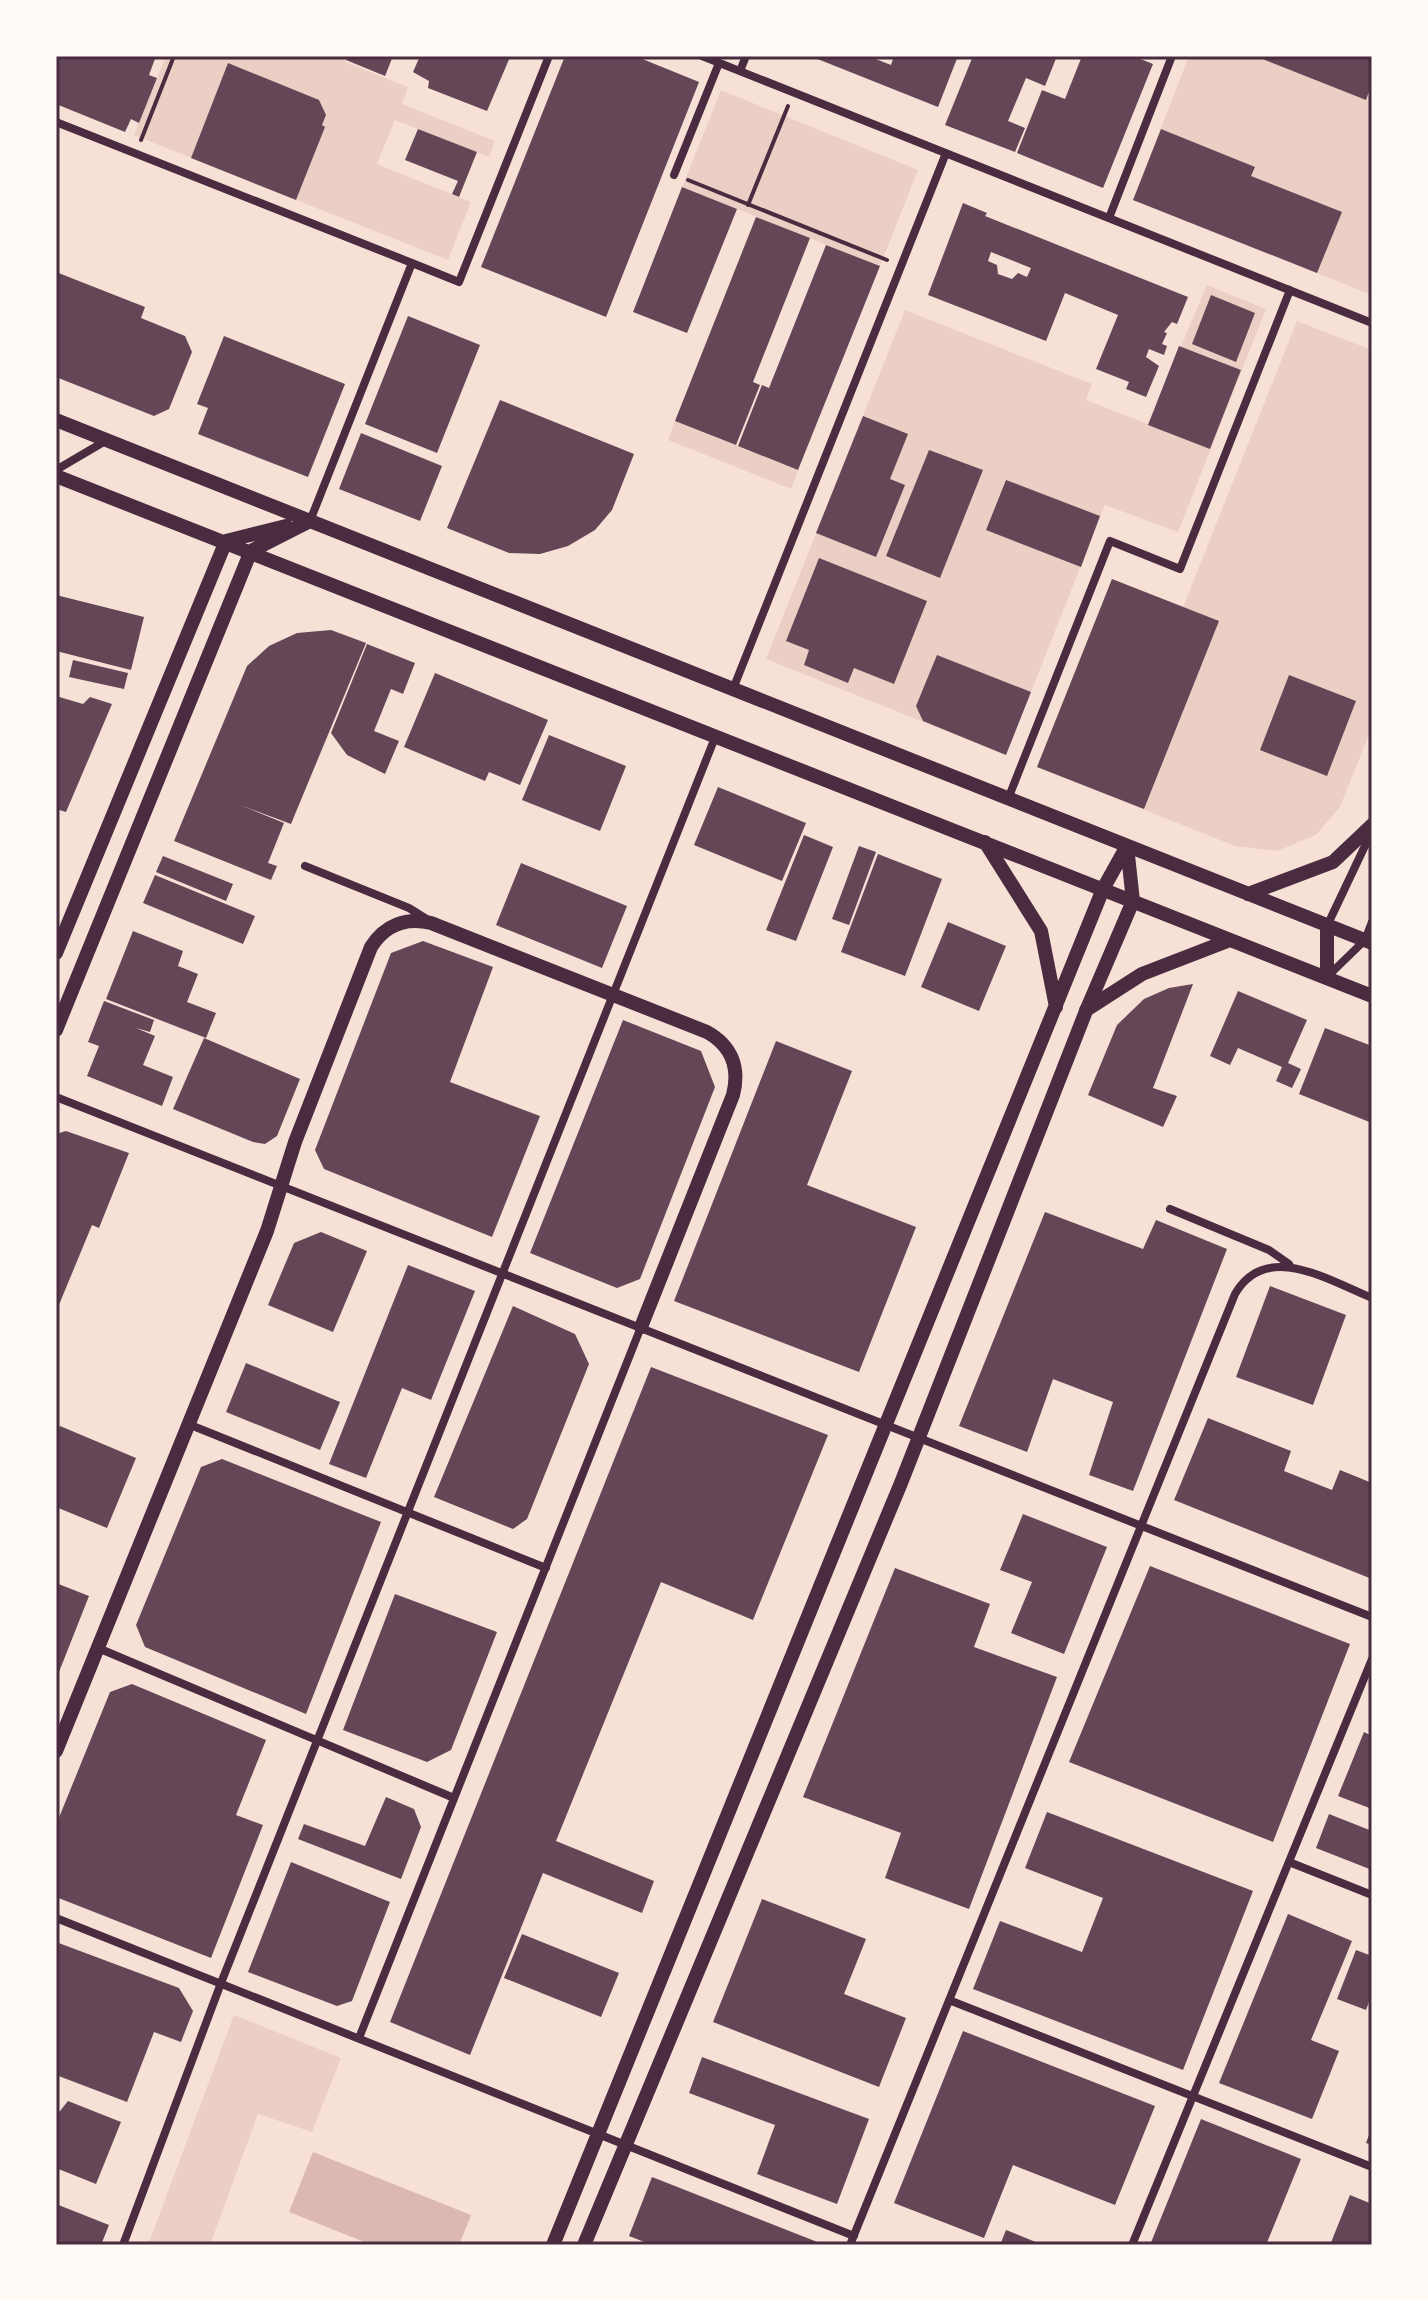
<svg xmlns="http://www.w3.org/2000/svg" width="1428" height="2301" font-family="'Exo 2',sans-serif">
<style>
.green{fill:#ebcfc5}
.water{fill:#dcb8b0}
.building{fill:#644757;fill-rule:evenodd}
.lines{fill:none;stroke-linecap:round;stroke-linejoin:round}
.path{stroke:#4a2c40;stroke-width:4}
.minor{stroke:#4a2c40;stroke-width:8}
.tertiary{stroke:#4a2c40;stroke-width:14}
.neatline{fill:none;stroke:#4a2c40;stroke-width:3}
</style>
<rect width="100%" height="100%" fill="#f7e1d7"/>
<path class="green" d="M166,56H348L346,62L408,87L402,104L495,141L489,157L395,120L377,164L471,202L448,260L296,200L325,127L322,125L326,115L228,64L191,158L134,135Z
M1189,56H1372V295L1133,200Z
M721,90L918,170L880,266L682,187Z
M1207,285L1266,309L1178,532L1105,505L1006,755L766,659L905,310L1092,384L1086,400L1148,424Z
M1297,321L1372,350V727L1340,807L1316,835L1277,851L1235,846L1037,767L1112,579L1183,607Z
M675,421L798,470L791,489L668,440Z
M234,2015L341,2058L312,2132L258,2114L211,2242L215,2245H148Z"/>
<path class="water" d="M313,2152L471,2215L459,2245H372L289,2212Z"/>
<path class="building" d="M56,56H156L149,75L157,78L139,123L131,119L125,132L56,104Z
M348,56H393L385,76L346,60Z
M420,56H510V57L487,111L428,88L429,81L413,72Z
M565,56H635L699,82L606,317L481,267Z
M810,56H868L891,65L894,56H958L938,107Z
M973,56H1057L1045,86L1026,78L1008,121L1025,128L1015,152L945,125Z
M1082,56H1133L1153,64L1103,188L1017,153L1042,90L1065,99Z
M1255,56H1372V83L1366,100Z
M228,63L319,100L326,115L322,125L325,127L296,200L191,158Z
M418,129L477,152L459,197L452,194L458,181L405,160Z
M1161,129L1255,167L1251,176L1342,212L1317,273L1133,200Z
M682,187L737,209L687,333L633,312Z
M963,203L987,213L985,216L1188,297L1177,324L1172,322L1164,332L1167,333L1162,344L1167,346L1164,355L1149,349L1146,357L1159,366L1146,397L1126,389L1129,382L1096,369L1118,315L1065,293L1046,341L928,295ZM991,252L1031,268L1027,277L1018,273L1012,279L998,274L997,265L988,261Z
M756,217L810,238L753,382L760,385L736,445L675,421Z
M826,245L880,266L798,470L738,446L762,385L769,388Z
M56,272L145,307L141,318L185,336L192,352L169,409L154,416L56,377Z
M1211,295L1255,313L1236,362L1192,344Z
M408,316L480,345L437,453L365,424Z
M224,336L345,384L308,477L198,434L208,408L197,404Z
M1179,346L1241,370L1210,449L1148,425Z
M500,400L634,454L612,510L595,530L568,546L540,554L509,553L447,528Z
M863,416L908,434L890,479L905,485L876,557L816,533Z
M361,433L442,466L420,521L339,489Z
M929,450L983,470L940,578L886,556Z
M1006,480L1100,516L1081,567L986,530Z
M819,558L927,601L894,684L854,668L848,683L804,665L809,650L786,641Z
M1112,579L1219,621L1144,809L1037,767Z
M56,595L144,617L131,670L56,651Z
M331,630L366,643L291,824L240,805L284,823L268,863L277,866L271,880L174,841L247,666L269,646L297,633Z
M367,644L415,663L403,694L391,689L374,731L399,741L385,774L347,755L331,733Z
M937,655L1031,692L1006,755L923,721L916,706Z
M73,660L128,673L124,689L69,677Z
M435,673L548,720L520,785L489,772L485,781L404,747Z
M1289,675L1356,701L1327,776L1260,750Z
M56,696L83,704L90,697L112,704L66,812L56,809Z
M549,735L626,766L600,831L522,800Z
M718,787L806,823L782,881L694,845Z
M804,835L833,847L796,941L766,930Z
M859,846L876,852L849,925L832,919Z
M878,854L942,879L905,976L841,952Z
M163,856L233,884L226,901L156,872Z
M521,863L627,906L602,968L496,925Z
M155,875L255,916L243,944L143,903Z
M948,922L1006,946L979,1011L921,987Z
M133,931L183,951L178,966L198,974L187,1002L216,1013L206,1038L106,999Z
M423,941L493,967L450,1082L540,1116L492,1237L324,1169L315,1150L391,953Z
M1193,984L1153,1088L1177,1096L1163,1127L1088,1095L1117,1025L1144,999L1169,988Z
M1238,991L1307,1020L1288,1063L1301,1069L1292,1088L1276,1081L1282,1067L1238,1048L1230,1065L1210,1056Z
M104,1001L154,1020L150,1032L136,1028L155,1036L143,1065L173,1077L162,1106L87,1076L99,1046L88,1042Z
M623,1020L701,1051L715,1087L640,1279L617,1288L530,1253Z
M1325,1028L1372,1046V1123L1299,1094Z
M204,1038L300,1079L277,1136L265,1144L253,1142L173,1109Z
M776,1041L852,1071L807,1185L916,1227L859,1372L674,1301Z
M66,1131L129,1153L99,1228L92,1225L56,1312V1134Z
M1045,1212L1143,1249L1156,1220L1227,1249L1133,1491L1089,1475L1113,1402L1053,1379L1027,1452L959,1426Z
M321,1232L367,1251L333,1332L268,1305L294,1243Z
M408,1265L475,1291L431,1400L402,1388L366,1478L329,1464Z
M1270,1286L1346,1315L1313,1405L1236,1377Z
M513,1306L575,1334L589,1364L527,1519L513,1529L434,1497Z
M246,1363L340,1402L320,1450L226,1412Z
M651,1367L828,1435L753,1620L661,1582L556,1841L654,1881L642,1913L543,1873L470,2055L390,2022Z
M1208,1418L1291,1451L1284,1471L1332,1490L1340,1470L1372,1483V1579L1174,1500Z
M60,1426L136,1458L107,1528L56,1507V1435Z
M222,1459L381,1522L306,1714L145,1647L136,1625L201,1467Z
M1023,1514L1107,1547L1064,1654L1011,1633L1032,1582L1000,1570Z
M1150,1566L1350,1644L1273,1842L1069,1762Z
M895,1568L990,1604L974,1647L1057,1677L969,1909L885,1878L901,1833L803,1797Z
M56,1583L89,1596L59,1672L56,1670Z
M395,1594L497,1632L451,1750L427,1762L343,1730Z
M132,1684L266,1740L236,1815L263,1825L211,1958L56,1897V1825L110,1692Z
M1364,1732L1372,1736V1809L1338,1796Z
M386,1797L414,1809L421,1827L401,1879L298,1839L304,1824L365,1846Z
M1047,1812L1253,1891L1183,2070L973,1989L1000,1921L1082,1952L1103,1898L1025,1868Z
M1329,1814L1372,1831V1870L1316,1848Z
M291,1862L390,1902L352,2001L337,2006L248,1972Z
M762,1899L866,1939L844,1994L906,2018L879,2087L713,2022Z
M1288,1914L1352,1941L1311,2040L1339,2051L1312,2119L1219,2083Z
M522,1934L619,1973L601,2017L504,1978Z
M56,1942L179,1988L193,2011L181,2042L154,2032L127,2102L56,2075Z
M1356,1950L1372,1956V1994L1366,2010L1337,1999Z
M963,2031L1155,2106L1115,2205L1013,2165L984,2238L894,2203Z
M702,2057L869,2119L837,2204L757,2174L775,2125L689,2093Z
M68,2101L121,2122L96,2184L56,2168V2116Z
M1201,2119L1301,2159L1266,2245H1150Z
M1372,2127V2145L1366,2143Z
M652,2177L825,2245H652L629,2236Z
M1350,2195L1372,2204V2245H1330Z
M56,2204L109,2225L101,2245H56Z
M1006,2230L1043,2245H1000Z"/>
<g class="lines">
<path class="path" d="M141,140L174,56
M688,180L887,260
M748,205L788,106"/>
<path class="minor" d="M702,56L1372,323
M740,71L746,56
M56,122L412,263
M674,175L719,63
M1109,218L1172,56
M56,470L107,440
M310,521L412,263L459,282L549,56
M733,689L946,153
M1008,799L1110,541L1180,569L1290,290
M305,866L409,908L428,920
M1327,926L1372,831
M1327,977L1365,940L1372,922
M56,1097L1372,1617
M1170,1209L1269,1250L1289,1264
M188,1424L546,1568
M98,1648L454,1798
M1289,1862L1372,1895
M56,1918L854,2236
M949,2000L1372,2167
M359,2038L641,1327
M123,2245L221,1983L716,735
M850,2245L1235,1294C1266,1240 1330,1281 1372,1298
M1132,2245L1372,1659"/>
<path class="tertiary" d="M56,420L1372,943
M56,476L1372,996
M226,541L286,526
M985,842L1041,931L1056,1007
M1248,894L1333,862L1372,825
M56,953L226,541
M1327,978V926
M1086,1010L1142,974L1230,940
M56,1030L251,551L310,521
M56,1751L267,1231L295,1142L371,947C385,925 406,917 431,923L707,1032C732,1046 740,1068 733,1095L641,1327
M553,2245L1103,889L1127,846
M584,2245L901,1483L1086,1011L1133,901L1127,846"/>
</g>
<rect width="1428" height="2301" fill="none" stroke="#fffaf5" stroke-width="116"/>
<rect x="58" y="58" width="1312" height="2185" class="neatline"/>
</svg>
